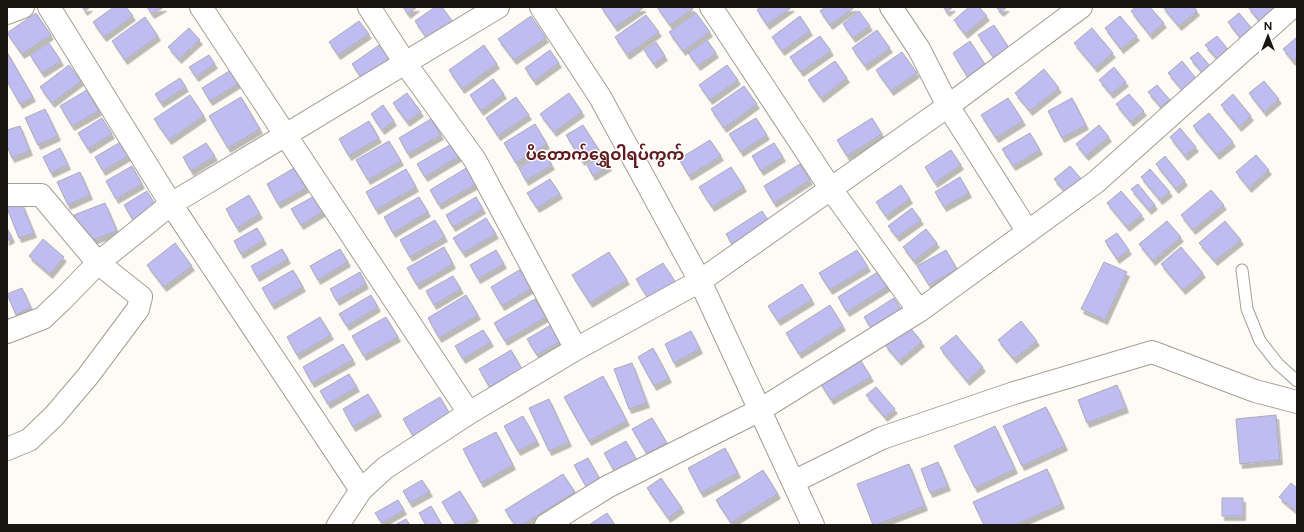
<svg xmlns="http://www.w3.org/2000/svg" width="1304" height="532" font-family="Figtree,'Noto Sans Myanmar',sans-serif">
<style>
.building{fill:#bfbcf2;stroke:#ababb8;filter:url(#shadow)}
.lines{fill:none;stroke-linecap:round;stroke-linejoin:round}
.service-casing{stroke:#a59d92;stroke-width:13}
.minor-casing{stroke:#a59d92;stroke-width:24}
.service{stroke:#fff;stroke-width:11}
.minor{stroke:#fff;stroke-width:22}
.labels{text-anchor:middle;stroke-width:3;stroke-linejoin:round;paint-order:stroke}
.quarter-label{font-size:16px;font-weight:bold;fill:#601b1d;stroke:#fff}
</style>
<defs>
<filter id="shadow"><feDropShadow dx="2.5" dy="4.5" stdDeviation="0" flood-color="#0004"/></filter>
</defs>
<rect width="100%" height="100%" fill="#fefbf6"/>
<path class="building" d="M82,7H90L85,11Z
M114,7H126L133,16L104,37L93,22Z
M147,7H164L152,14Z
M403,7H417L408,14Z
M435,7H442L453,22L428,40L415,21Z
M601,7H643V8L615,27Z
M657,7H692L693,9L670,25Z
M761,7H792L767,25L757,10Z
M826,7H855L830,25L820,11Z
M943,7H953L947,12Z
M969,7H979L987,16L965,34L954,20Z
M996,7H1007L1001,12Z
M1136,7H1150L1164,23L1150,35L1131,11Z
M1163,7H1194L1197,11L1179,26Z
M1248,7H1277L1262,24Z
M859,11L870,26L853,38L843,24Z
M36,13L51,35L22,54L7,33Z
M696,13L710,32L683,51L669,32Z
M1239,13L1254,31L1243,41L1228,22Z
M646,15L659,32L627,55L615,37Z
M531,16L546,38L514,60L498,39Z
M800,16L810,31L782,51L772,37Z
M1120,16L1137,36L1121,49L1105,28Z
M145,17L158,36L125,60L112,41Z
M359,21L369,34L338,55L329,42Z
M994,25L1011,51L996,61L978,35Z
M189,28L200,40L179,59L168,47Z
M1092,28L1113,53L1095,68L1074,43Z
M877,30L890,48L865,66L852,48Z
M820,36L831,51L801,72L790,57Z
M1217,36L1232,54L1221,63L1205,45Z
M1297,37V58L1293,61L1283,49Z
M707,40L716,53L698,66L688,53Z
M970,41L988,69L970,81L953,53Z
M656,42L665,56L654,64L644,50Z
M49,43L61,61L42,73L30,55Z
M382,43L393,59L363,80L352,64Z
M484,45L497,64L462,89L449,70Z
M550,50L559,63L534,81L525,68Z
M7,52L33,97L20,104L7,81Z
M902,52L917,73L891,91L876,70Z
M1198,52L1211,67L1203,73L1190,58Z
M209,55L215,64L196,77L189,67Z
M835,61L847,78L821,98L808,80Z
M1182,61L1199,82L1185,93L1168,73Z
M69,65L81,81L52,103L40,87Z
M727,65L738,80L710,100L699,85Z
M1114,67L1126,82L1111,94L1099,80Z
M1044,69L1059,88L1030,111L1015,93Z
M231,70L239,83L210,101L202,88Z
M180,78L186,87L161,103L155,94Z
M493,79L504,94L481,111L470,95Z
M1264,81L1279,99L1264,112L1249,93Z
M1157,85L1170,100L1161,107L1148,92Z
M744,86L757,104L724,128L711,109Z
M87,90L99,111L72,126L60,106Z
M407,93L421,112L407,122L393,103Z
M569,93L582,112L554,132L540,114Z
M1129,94L1144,111L1131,122L1116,104Z
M1233,94L1251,116L1239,127L1221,105Z
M190,95L204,116L169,140L154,119Z
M241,97L260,129L228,148L209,116Z
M516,97L529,115L498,136L486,118Z
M1008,98L1023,121L996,138L981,115Z
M1072,98L1086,125L1062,138L1048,111Z
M383,105L394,121L382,130L371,114Z
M45,109L58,136L38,145L25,118Z
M1209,113L1233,142L1217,155L1193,126Z
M102,118L112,134L88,149L78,133Z
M756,118L767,135L741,152L729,134Z
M872,118L882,134L847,156L837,140Z
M431,119L441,135L408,154L399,138Z
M369,121L379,138L349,156L339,139Z
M535,124L547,144L516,163L504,143Z
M583,125L599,150L582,161L566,135Z
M1099,125L1109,137L1086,156L1076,144Z
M20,126L30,151L12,158L7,146V130Z
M1180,128L1196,147L1185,156L1170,137Z
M1030,133L1040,150L1013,166L1002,149Z
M124,140L132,154L103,171L95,157Z
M710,140L721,156L689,176L679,159Z
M389,141L401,161L368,180L356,160Z
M206,143L215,156L191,171L183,157Z
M453,143L460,156L425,177L417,164Z
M774,143L783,157L761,171L752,156Z
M60,148L68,165L51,173L43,157Z
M951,150L961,165L935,183L925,167Z
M544,152L552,165L526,181L519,168Z
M603,155L609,166L593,176L587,165Z
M1256,155L1269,170L1249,188L1236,172Z
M1165,156L1185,181L1176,189L1156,164Z
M800,164L810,180L774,203L764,186Z
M132,166L142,184L116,199L106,181Z
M1070,166L1085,183L1069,196L1054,179Z
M468,167L478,183L439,205L430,190Z
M731,167L744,187L712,207L699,187Z
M294,168L306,188L278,204L267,184Z
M406,169L416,187L376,210L366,192Z
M1150,169L1170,192L1160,200L1141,177Z
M80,172L90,195L68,205L57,182Z
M960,177L969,193L944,207L935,192Z
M550,179L560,194L537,208L527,193Z
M1138,184L1155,205L1149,210L1131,189Z
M901,185L910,199L886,216L876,202Z
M1211,190L1224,205L1193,230L1181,215Z
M147,191L156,206L133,220L124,205Z
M1121,191L1142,215L1127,227L1107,203Z
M249,195L260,214L237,228L226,209Z
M316,195L326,210L301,225L291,209Z
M419,197L428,212L393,233L384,217Z
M476,197L483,209L453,227L446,215Z
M20,199L34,233L19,238L7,208V204Z
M105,203L117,231L85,243L74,215Z
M912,208L921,220L897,237L888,226Z
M762,211L769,221L732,244L726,234Z
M486,218L496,234L463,253L453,238Z
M435,220L445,237L410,257L400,240Z
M1167,221L1181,237L1153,261L1139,244Z
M1225,221L1241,240L1215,261L1199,243Z
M7,228L12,238L7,241Z
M257,228L264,240L241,254L234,241Z
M926,229L937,243L914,261L903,247Z
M1117,233L1129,250L1117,259L1105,241Z
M43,239L64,257L50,274L29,256Z
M175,243L192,266L164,287L147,265Z
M444,247L453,264L417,285L407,268Z
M1181,247L1203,273L1183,290L1161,264Z
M282,249L288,259L257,277L251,266Z
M340,249L348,262L318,280L310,266Z
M496,250L504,264L478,279L470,265Z
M857,250L868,267L830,290L819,273Z
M946,250L957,269L929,285L917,266Z
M609,252L627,280L590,303L572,275Z
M1104,262L1127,272L1105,320L1081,309Z
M663,263L676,283L649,300L636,279Z
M521,269L532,288L502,306L491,287Z
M293,270L303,287L272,305L262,288Z
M881,270L890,285L847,312L838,297Z
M360,272L366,284L337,301L330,289Z
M453,276L461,289L434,305L426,291Z
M802,284L812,300L778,321L768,306Z
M22,288L31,308L16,315L7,294Z
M371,295L378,307L347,326L339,314Z
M466,295L478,315L439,338L428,318Z
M894,298L901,309L871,328L864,317Z
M535,299L546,317L505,341L494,323Z
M830,305L843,326L799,354L786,333Z
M320,317L331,335L297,355L287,337Z
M386,317L398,337L364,356L352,336Z
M1021,321L1037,341L1014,359L998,340Z
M551,325L561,341L537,355L527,339Z
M908,325L922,342L899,361L885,345Z
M483,330L491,342L463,359L455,346Z
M691,331L700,349L674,363L665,344Z
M956,335L983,367L967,381L940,348Z
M343,344L353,360L312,383L303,367Z
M653,348L669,378L654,386L638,357Z
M511,350L522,369L490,388L479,369Z
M859,358L871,377L831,400L819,381Z
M632,363L647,403L629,409L614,369Z
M349,374L357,387L328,404L320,391Z
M603,376L627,421L589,441L564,397Z
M1117,385L1126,408L1087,423L1078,400Z
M876,387L895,409L885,417L866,395Z
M368,394L379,412L353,427L343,409Z
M440,397L452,418L415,439L403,419Z
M549,399L569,442L549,451L529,408Z
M1046,407L1065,446L1022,466L1003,426Z
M1276,415L1280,460L1240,464L1236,419Z
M523,416L537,441L518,451L504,426Z
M652,418L667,443L647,454L632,429Z
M995,426L1015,469L975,488L954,446Z
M496,432L513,465L481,483L463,449Z
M626,441L639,464L617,476L604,453Z
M725,448L738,473L701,493L688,468Z
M588,458L601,481L587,488L574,465Z
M938,462L948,486L930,493L921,469Z
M909,464L925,506L876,525H873L857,484Z
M1047,469L1062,504L1015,525H984L973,502Z
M763,470L778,494L731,523L716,500Z
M563,474L575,492L522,525H515L505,510Z
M661,478L682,508L668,518L647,488Z
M422,480L430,492L410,503L403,491Z
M1291,483L1297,488V512L1279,497Z
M460,491L476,517L463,525H456L442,502Z
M1222,498H1243V516H1222Z
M398,500L404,510L382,523L375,513Z
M431,506L442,525H426L419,513Z
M607,513L615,525H589Z
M406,519L410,525H395Z"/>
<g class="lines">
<defs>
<path id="service" d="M1242,270L1247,309L1260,341L1278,364L1297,381"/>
<path id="minor" d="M49,7L171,204L361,490
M201,7L469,413
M369,7L405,63L475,160L576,349
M541,7L600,97L700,281L813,525
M711,7L831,189L919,311
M891,7L919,49L948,106L1028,232
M7,13L23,7
M7,195H41L98,263L141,297L138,309L88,376L54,416L29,440L7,449
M7,332L43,318L64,298L98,263L171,204L498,7
M793,482L882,438L1014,393L1152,352L1255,391L1297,402
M338,525L361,490L385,468L469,413L576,349L700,281L948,106L1081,7
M546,525L607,487L760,410L919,311L1096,182L1292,7"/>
</defs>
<use href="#service" class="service-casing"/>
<use href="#minor" class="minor-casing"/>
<use href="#service" class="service"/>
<use href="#minor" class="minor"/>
</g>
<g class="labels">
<g class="quarter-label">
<text x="605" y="160">ပိတောက်ရွှေဝါရပ်ကွက်</text>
</g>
</g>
<rect width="1304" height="532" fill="none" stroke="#1a1713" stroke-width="16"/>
<g transform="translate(1268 36)" stroke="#ffffff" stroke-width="3" paint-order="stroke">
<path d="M0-3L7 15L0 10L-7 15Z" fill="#1a1713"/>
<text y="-6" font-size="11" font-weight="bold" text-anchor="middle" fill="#1a1713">N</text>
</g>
</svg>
